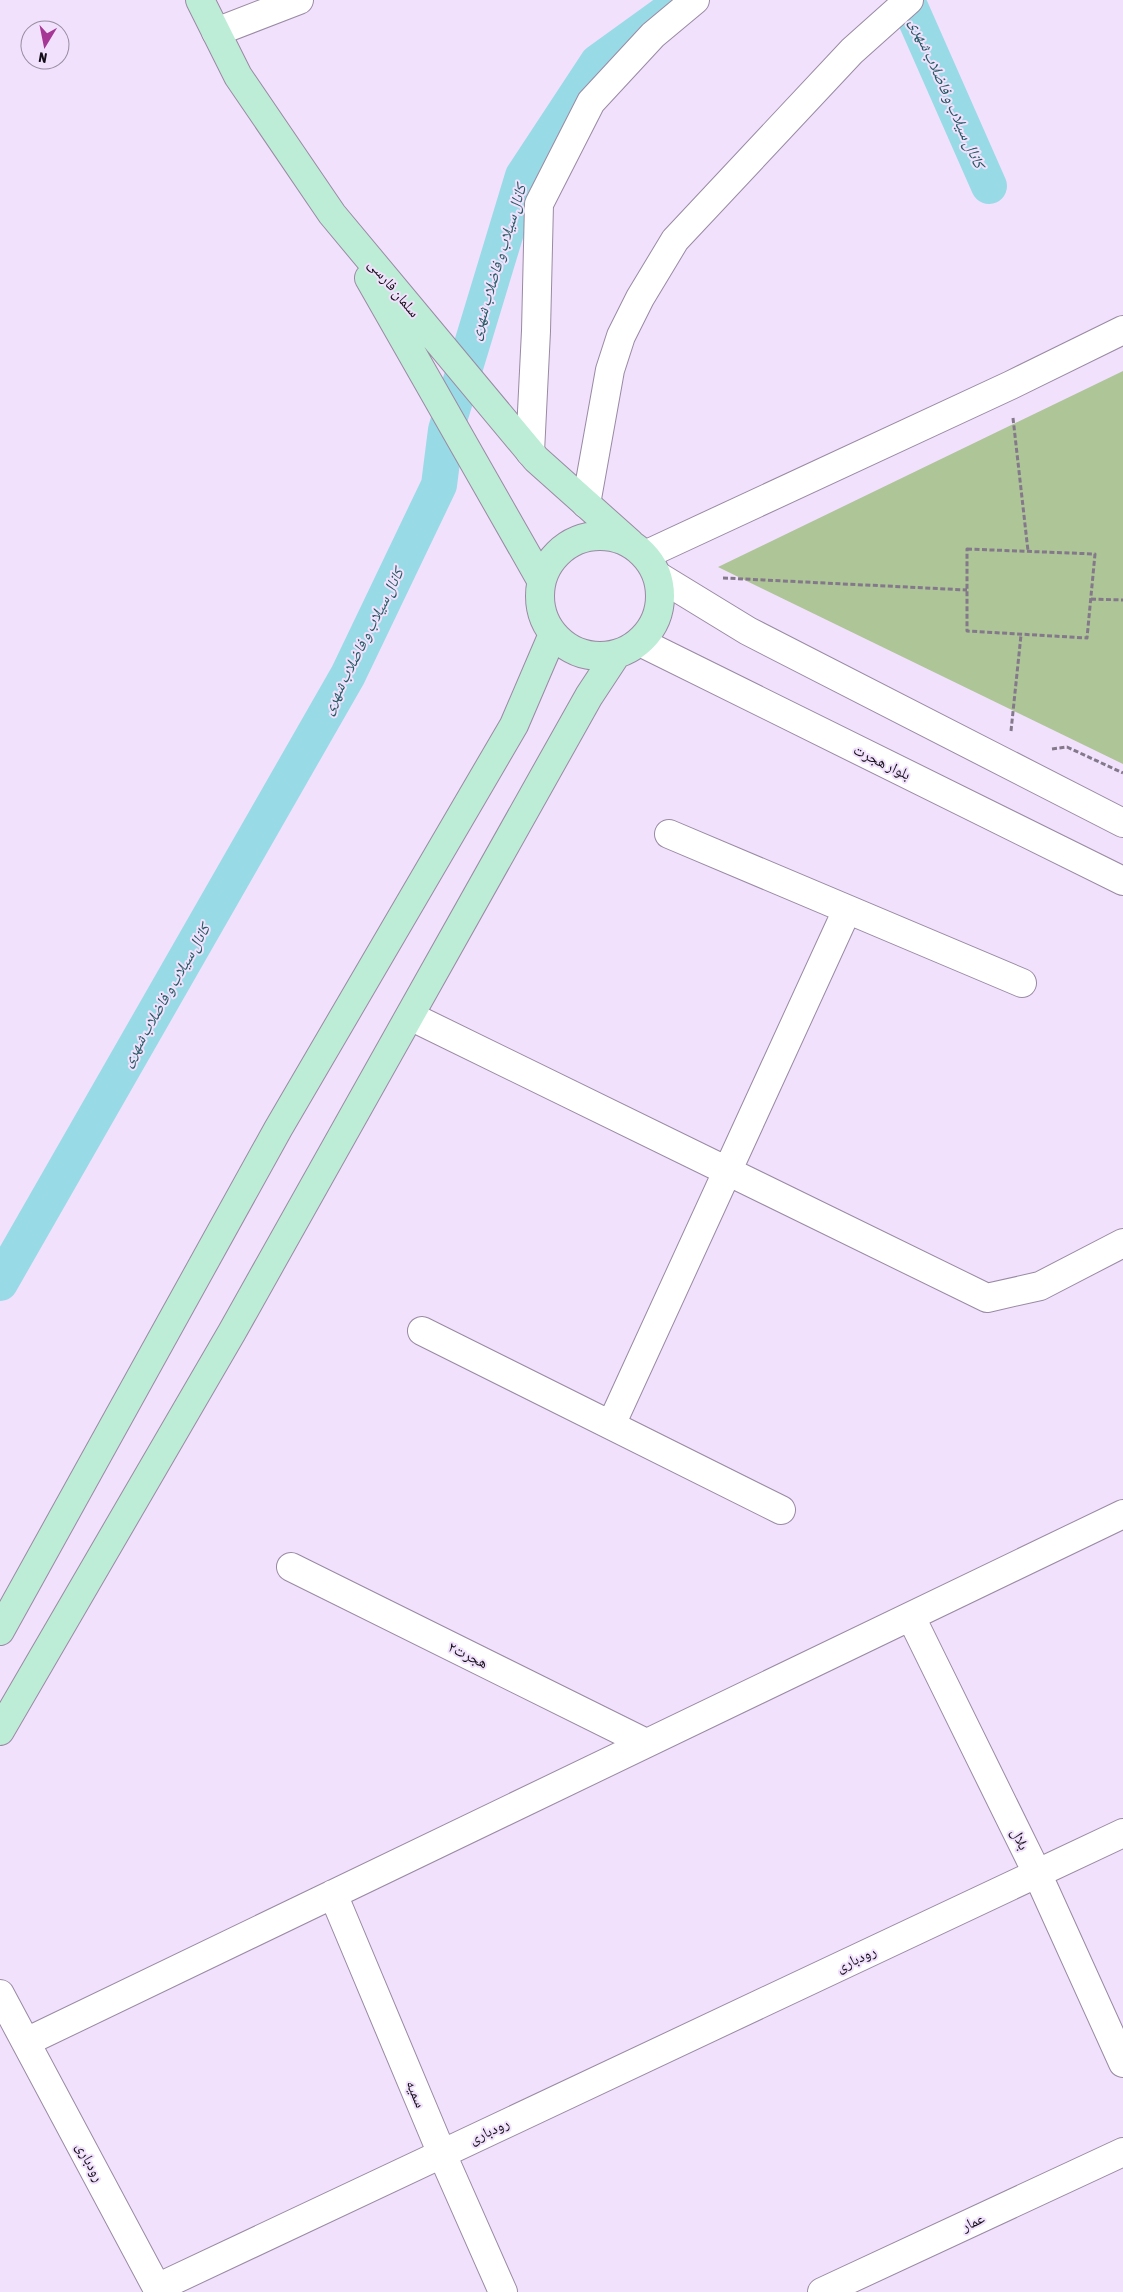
<svg xmlns="http://www.w3.org/2000/svg" width="1123" height="2292" font-family="'Asap Condensed','Noto Naskh Arabic',sans-serif">
<style>
.green{fill:#aec597}
.lines{fill:none;stroke-linecap:round;stroke-linejoin:round}
.canal{stroke:#98dae6;stroke-width:36}
.street-casing{stroke:#998aa3;stroke-width:30}
.secondary-casing{stroke:#998aa3;stroke-width:30}
.path{stroke:#84798b;stroke-width:3;stroke-dasharray:5 2.5;stroke-linecap:butt}
.street{stroke:#fff;stroke-width:28}
.secondary{stroke:#bdedd6;stroke-width:28}
.labels{text-anchor:middle;stroke-width:4;stroke-linejoin:round;paint-order:stroke}
.street-label{font-size:15px;fill:#130e17;stroke:#f1e1fc}
.water-label{font-size:16px;font-style:italic;fill:#225a63;stroke:#f1e1fc}
</style>
<rect width="100%" height="100%" fill="#f1e1fc"/>
<path class="green" d="M1123,371V764L718,567L1090,387Z"/>
<g class="lines">
<path class="canal" d="M907,0L989,186
M0,1283L348,675L439,485L446,430L523,176L598,62L673,8"/>
<defs>
<path id="street" d="M216,32L299,0
M530,452L536,331L539,204L591,102L653,35L695,0
M586,504L610,370L621,336L640,298L675,240L852,51L909,0
M645,555L1011,385L1123,330
M658,576L748,631L1123,823
M640,642L1123,881
M669,834L1022,983
M410,1016L987,1298L1040,1286L1123,1243
M422,1331L781,1510
M611,1425L847,910
M291,1567L646,1743
M911,1617L1037,1873L1123,2063
M333,1894L442,2154L503,2292
M0,1994L157,2288L1123,1833
M26,2042L1123,1514
M822,2292L1123,2152"/>
<path id="secondary" d="M200,0L238,76L332,214L536,459L630,543
M369,278L541,580
M540 596a60 60 0 1 1 120 0a60 60 0 1 1-120 0Z
M0,1631L278,1129L514,725L553,634
M0,1731L232,1332L589,696L616,655"/>
</defs>
<use href="#street" class="street-casing"/>
<use href="#secondary" class="secondary-casing"/>
<path class="path" d="M1013,418L1028,551
M967,549L1095,554L1087,638L967,631Z
M723,578L967,590
M1091,599L1123,600
M1011,731L1021,635
M1052,749L1067,747L1123,773"/>
<use href="#street" class="street"/>
<use href="#secondary" class="secondary"/>
</g>
<g class="labels">
<g class="street-label">
<text transform="translate(394 288) rotate(50)" y="5">سلمان فارسی</text>
<text transform="translate(882 762) rotate(26)" y="5">بلوار هجرت</text>
<text transform="translate(468 1655) rotate(26)" y="5">هجرت۲</text>
<text transform="translate(1020 1839) rotate(64)" y="5">بلال</text>
<text transform="translate(856 1959) rotate(-25)" y="5">رودباری</text>
<text transform="translate(416 2094) rotate(67)" y="5">سمیه</text>
<text transform="translate(489 2131) rotate(-25)" y="5">رودباری</text>
<text transform="translate(90 2162) rotate(62)" y="5">رودباری</text>
<text transform="translate(973 2222) rotate(-25)" y="5">عمار</text>
</g>
<g class="water-label">
<text transform="translate(948 93) rotate(66)" y="6">کانال سیلاب و فاضلاب شهری</text>
<text transform="translate(497 262) rotate(-73)" y="6">کانال سیلاب و فاضلاب شهری</text>
<text transform="translate(362 641) rotate(-63)" y="6">کانال سیلاب و فاضلاب شهری</text>
<text transform="translate(165 995) rotate(-60)" y="6">کانال سیلاب و فاضلاب شهری</text>
</g>
</g>
<g transform="translate(45 45) rotate(190)"><circle r="24" fill="#f1e1fc" stroke="#988da0"/>
<path d="M0-4L9 19L0 12L-9 19Z" fill="#a63795"/>
<text y="-8" font-size="14" font-weight="bold" text-anchor="middle" fill="#130e17">N</text>
</g>
</svg>
